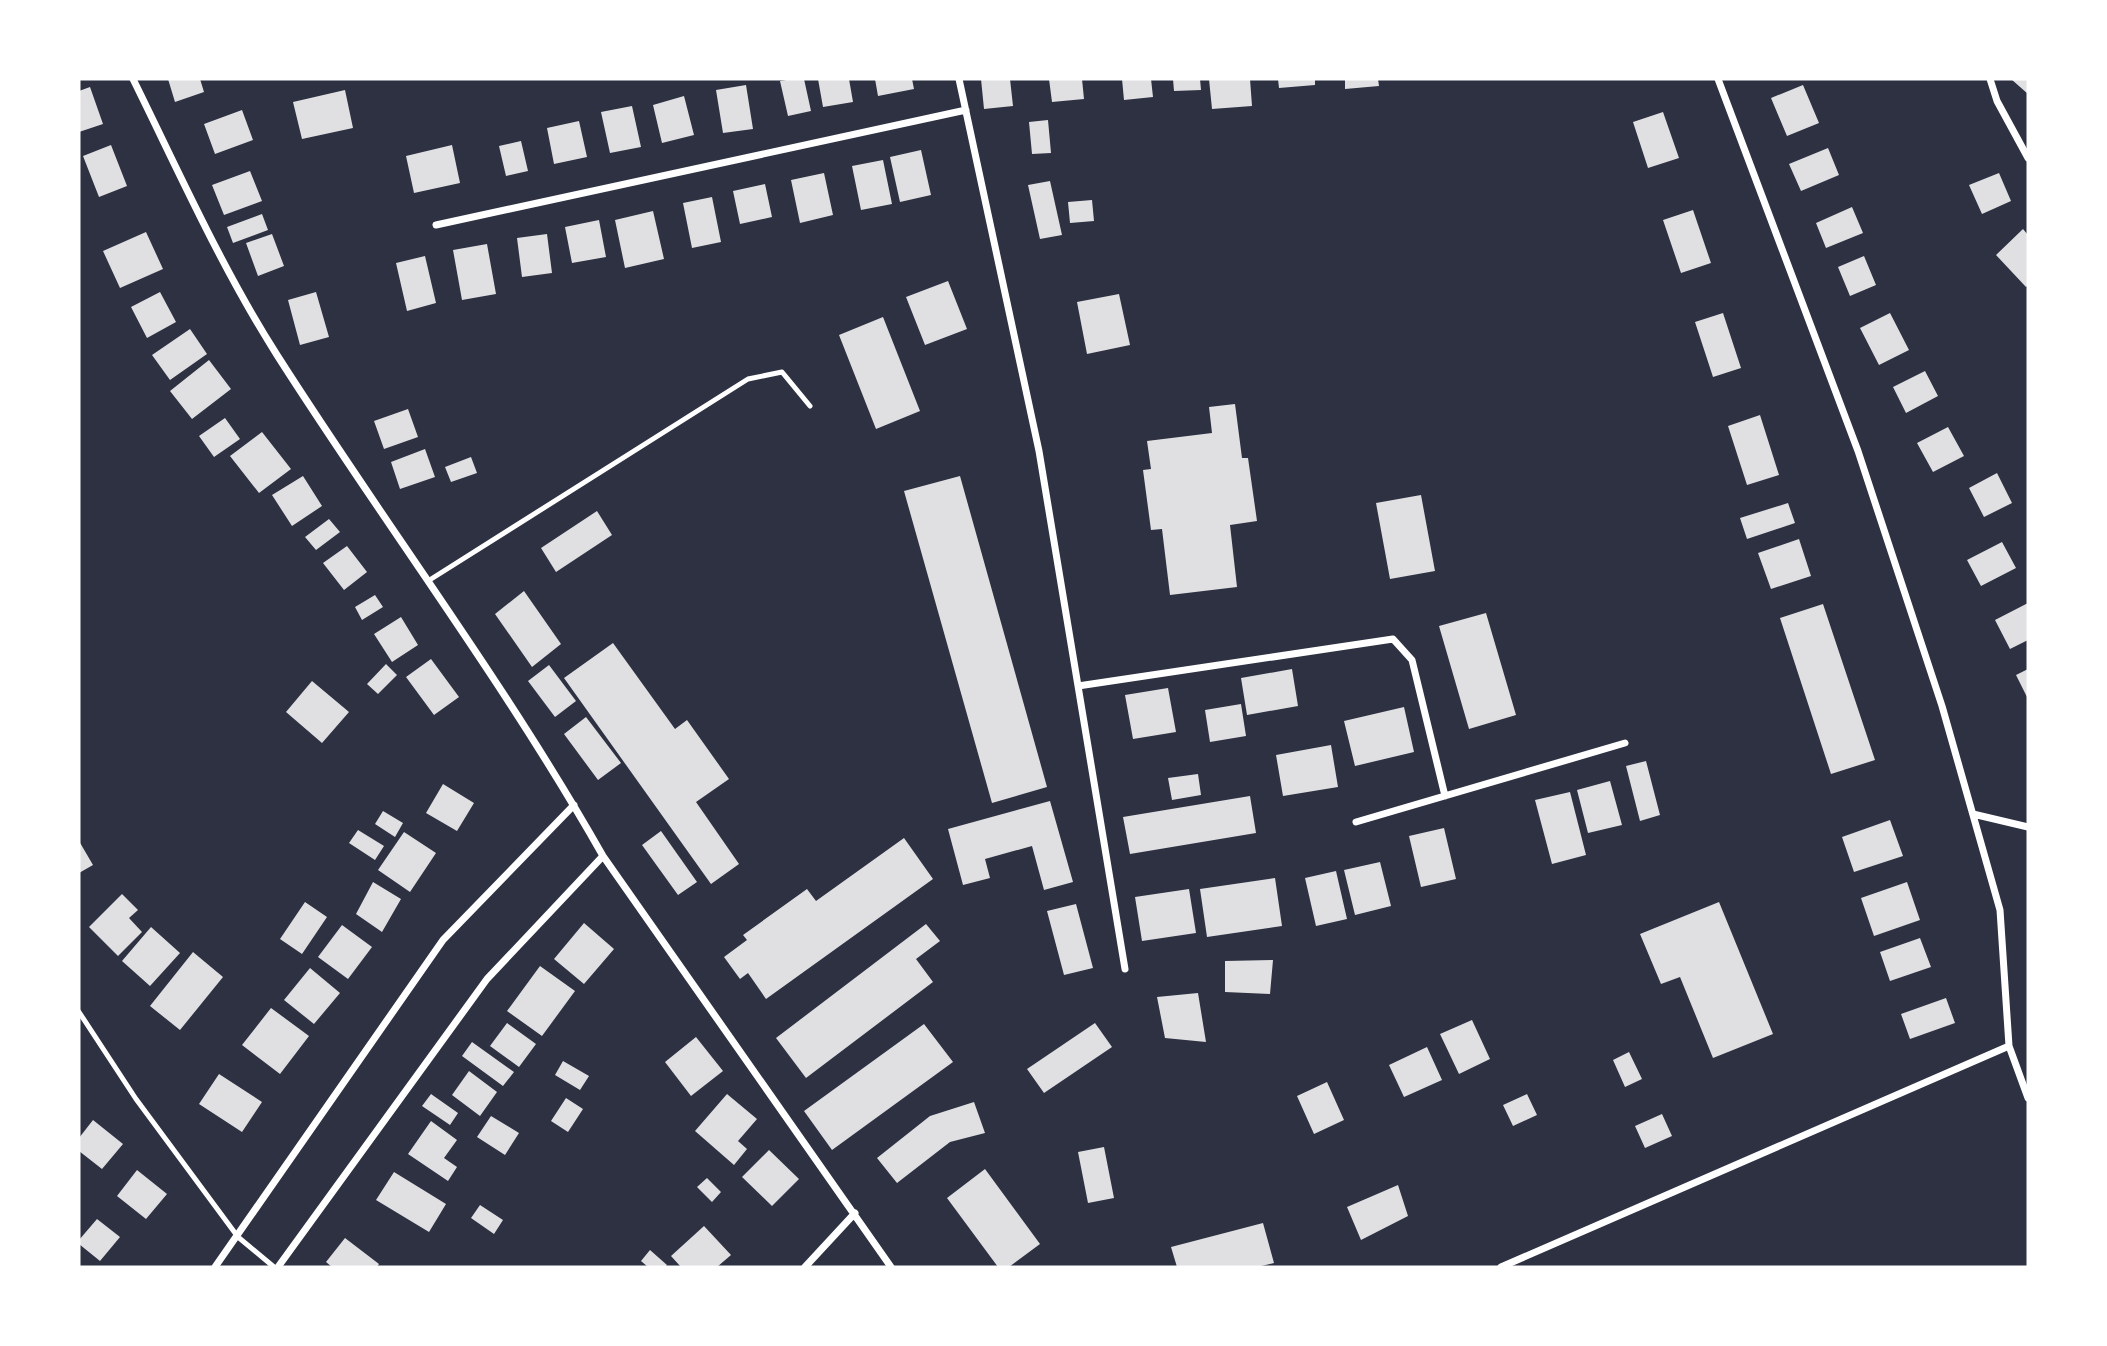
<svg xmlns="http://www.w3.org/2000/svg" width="2107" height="1346" font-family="Ubuntu,sans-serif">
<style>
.building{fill:#e0e0e3}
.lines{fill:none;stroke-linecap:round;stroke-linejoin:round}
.service{stroke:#fff;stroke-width:5}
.minor{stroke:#fff;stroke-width:7}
</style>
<rect width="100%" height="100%" fill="#2d3142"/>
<path class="building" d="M168,79H200L204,92L175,102Z
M793,79H804L811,111L788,116L780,81Z
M818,79H849L853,102L823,107Z
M875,79H912L914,89L878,96Z
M981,79H1010L1013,106L984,109Z
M1049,79H1082L1084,99L1052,102Z
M1122,79H1151L1153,97L1124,100Z
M1173,79H1200L1201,90L1174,91Z
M1209,79H1250L1252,106L1212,109Z
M1278,79H1315V85L1279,88Z
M1345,79H1378L1379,86L1345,89Z
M2011,79H2028V94Z
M746,85L753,129L723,133L716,90Z
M1803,85L1819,123L1787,136L1771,98Z
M90,87L103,124L79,132V91Z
M345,90L353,128L302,139L293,102Z
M684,96L694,135L662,143L653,105Z
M632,106L641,147L610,153L601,112Z
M242,110L253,140L215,154L204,124Z
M1663,112L1679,158L1648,168L1633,122Z
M1048,120L1051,153L1032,154L1029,122Z
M579,121L587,157L554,164L547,128Z
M521,141L528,171L506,176L499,146Z
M111,145L127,186L99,197L83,156Z
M452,145L460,183L414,193L406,156Z
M1828,148L1839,175L1801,191L1789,164Z
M921,150L931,195L900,202L890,157Z
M883,160L892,204L861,210L852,166Z
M250,171L262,201L224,215L212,185Z
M824,173L833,215L800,223L791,180Z
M1999,173L2011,201L1982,214L1969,185Z
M1050,181L1062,235L1040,239L1028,185Z
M765,184L772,217L740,224L733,191Z
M712,197L721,242L692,248L683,203Z
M1092,200L1094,221L1070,223L1068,202Z
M1852,207L1863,233L1826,248L1816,223Z
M1693,210L1711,263L1681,273L1663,220Z
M653,211L664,259L625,268L615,220Z
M262,214L268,230L233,243L227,227Z
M599,220L606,257L572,263L565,227Z
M2023,229L2028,235V285L2026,287L1996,255Z
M146,232L163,269L120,288L103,251Z
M272,234L284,266L258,276L246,243Z
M547,234L552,273L522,277L517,238Z
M487,244L496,294L462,300L453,250Z
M425,256L436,303L407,311L396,263Z
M1864,256L1876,285L1850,296L1838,267Z
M948,281L967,329L925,345L906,297Z
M160,292L176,322L147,338L131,307Z
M316,292L329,337L300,345L288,300Z
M1119,294L1130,345L1087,354L1077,302Z
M1723,313L1741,368L1713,377L1695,322Z
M1890,313L1909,350L1879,365L1860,328Z
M883,317L920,411L876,429L839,335Z
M190,329L207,354L170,380L152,355Z
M209,360L231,389L192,419L170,391Z
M1925,371L1938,396L1906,413L1893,387Z
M1235,404L1242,458H1248L1257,521L1230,525L1237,587L1170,595L1162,529L1151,530L1143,470L1151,469L1147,441L1212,433L1209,407Z
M408,409L418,437L384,449L374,421Z
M1760,415L1779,475L1747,485L1728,426Z
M225,418L240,439L214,457L199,436Z
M1948,427L1964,456L1933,472L1917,443Z
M262,432L291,469L259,493L230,456Z
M425,449L435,477L400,489L391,462Z
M471,457L477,473L451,482L445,467Z
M1997,473L2012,503L1984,517L1969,488Z
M303,476L322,506L292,526L272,495Z
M960,476L1047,787L992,803L904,491Z
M1421,495L1435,571L1390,579L1376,503Z
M1788,503L1795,523L1747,539L1740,518Z
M597,511L612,535L556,572L541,548Z
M329,519L340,532L316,550L305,537Z
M1799,539L1811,576L1771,589L1758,553Z
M2002,542L2016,568L1981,586L1967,560Z
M347,546L367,572L344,590L323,563Z
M524,591L561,644L532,667L495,614Z
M375,595L383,607L362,620L355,607Z
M2028,603V640L2010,649L1995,620Z
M1823,604L1875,760L1831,774L1780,618Z
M1486,613L1516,715L1469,729L1439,626Z
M401,617L418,645L392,662L374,634Z
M613,643L675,729L687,720L729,779L696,802L739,864L711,884L564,678Z
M431,659L459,697L434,715L406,677Z
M386,664L397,675L378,694L367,684Z
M549,665L576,701L555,717L528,681Z
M1292,669L1298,706L1247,715L1241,678Z
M2028,669V699L2016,675Z
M312,681L349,712L322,743L286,712Z
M1168,688L1176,732L1133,739L1125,695Z
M1241,704L1246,736L1210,742L1205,710Z
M1404,707L1414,752L1355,766L1344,721Z
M586,717L621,763L598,780L564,734Z
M1331,745L1338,787L1283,796L1276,755Z
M1646,761L1660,815L1640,821L1626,766Z
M1198,774L1201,795L1172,800L1168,778Z
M1610,781L1622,825L1588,833L1577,790Z
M443,784L474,803L457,831L426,813Z
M1570,792L1586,855L1552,864L1535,800Z
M1250,796L1256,833L1130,854L1123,817Z
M1050,801L1073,882L1044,890L1032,846L985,859L990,878L963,885L948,829Z
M383,811L403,823L395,837L375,824Z
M1890,820L1903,856L1854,872L1842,837Z
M1444,828L1456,879L1421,887L1409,836Z
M358,830L384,846L375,860L349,843Z
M661,831L697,882L678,895L642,845Z
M404,832L436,853L410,892L378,870Z
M904,838L933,879L766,999L748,973L740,979L724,957L747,940L743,935L807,889L816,901Z
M79,841L93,865L79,873Z
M1380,862L1391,906L1355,915L1344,870Z
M1336,871L1347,919L1316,926L1305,878Z
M1275,878L1282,926L1207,937L1200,889Z
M373,882L401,899L382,932L356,914Z
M1907,882L1920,920L1874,936L1861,898Z
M1189,889L1196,933L1142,941L1135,897Z
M122,894L138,910L129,918L142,932L118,956L89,927Z
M305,902L327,917L302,954L280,939Z
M1719,902L1773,1034L1713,1058L1680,977L1661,984L1640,934Z
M1076,904L1093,968L1064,975L1047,911Z
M584,923L614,949L584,984L554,959Z
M926,924L940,941L916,959L933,982L806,1078L776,1038Z
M342,925L372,947L348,979L318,957Z
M151,927L180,953L150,986L122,961Z
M1920,938L1931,967L1890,981L1880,952Z
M193,952L223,977L180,1030L150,1006Z
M1273,960L1270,994L1225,992V961Z
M540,966L575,991L542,1036L507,1011Z
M310,968L340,993L314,1024L284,1000Z
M1198,993L1206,1042L1165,1038L1157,997Z
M1946,998L1955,1023L1910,1039L1901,1014Z
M271,1008L309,1036L280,1074L242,1045Z
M1472,1020L1490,1059L1459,1074L1440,1034Z
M507,1023L536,1044L519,1067L490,1046Z
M1095,1023L1112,1047L1044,1093L1027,1069Z
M924,1024L953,1062L832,1150L804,1111Z
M696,1037L723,1071L691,1096L665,1062Z
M472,1042L514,1072L503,1086L462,1056Z
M1427,1047L1442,1080L1404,1097L1389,1065Z
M1629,1052L1642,1079L1625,1087L1613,1060Z
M563,1061L589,1076L580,1090L555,1075Z
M469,1071L497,1092L480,1116L452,1095Z
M219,1074L262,1102L242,1132L199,1104Z
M1327,1082L1344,1120L1314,1134L1297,1096Z
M431,1094L458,1113L450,1125L422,1106Z
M727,1094L757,1119L738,1141L747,1149L734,1165L695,1131Z
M1527,1094L1537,1115L1513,1126L1503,1105Z
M566,1098L583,1109L568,1132L551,1121Z
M974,1102L985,1133L950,1142L897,1183L877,1158L930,1116Z
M1662,1114L1672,1136L1645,1148L1635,1126Z
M491,1116L519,1133L505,1155L477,1137Z
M93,1120L123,1144L102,1169L79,1151V1138Z
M431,1121L457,1140L444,1158L457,1167L448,1181L408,1154Z
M1104,1147L1114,1198L1088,1203L1078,1152Z
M769,1150L799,1179L772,1206L742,1177Z
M985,1169L1040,1244L1009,1267H998L947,1198Z
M137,1170L167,1194L146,1219L117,1196Z
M394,1172L446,1204L429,1232L376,1200Z
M707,1178L721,1192L712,1202L697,1187Z
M1398,1185L1408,1216L1361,1240L1347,1207Z
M480,1205L503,1220L494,1234L471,1218Z
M97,1219L120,1237L100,1261L79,1244V1240Z
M1263,1223L1274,1263L1257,1267H1177L1171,1247Z
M704,1226L731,1255L717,1267H681L671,1256Z
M345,1238L379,1264L377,1267H332L326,1262Z
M650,1250L667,1265L665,1267H648L641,1261Z"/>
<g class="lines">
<path class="service" d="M428,581L748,379L782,372L810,406
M79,1012L136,1099L238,1237L274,1267"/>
<path class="minor" d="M133,79C179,172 221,267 277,355C384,523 505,683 603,856L891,1267
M959,79L1039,451L1125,969
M1718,79L1858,451L1942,706L2000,910L2009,1046L2028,1098
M1990,79L1997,101L2028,158
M436,225L966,110
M1078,686L1393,639L1412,660L1445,796
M1973,814L2028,827
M1356,822L1625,743
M215,1267L443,940L574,805
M278,1267L487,979L603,856
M805,1267L855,1213
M1501,1267L2009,1046"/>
</g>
<rect width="2107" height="1346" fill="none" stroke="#ffffff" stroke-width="161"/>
</svg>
